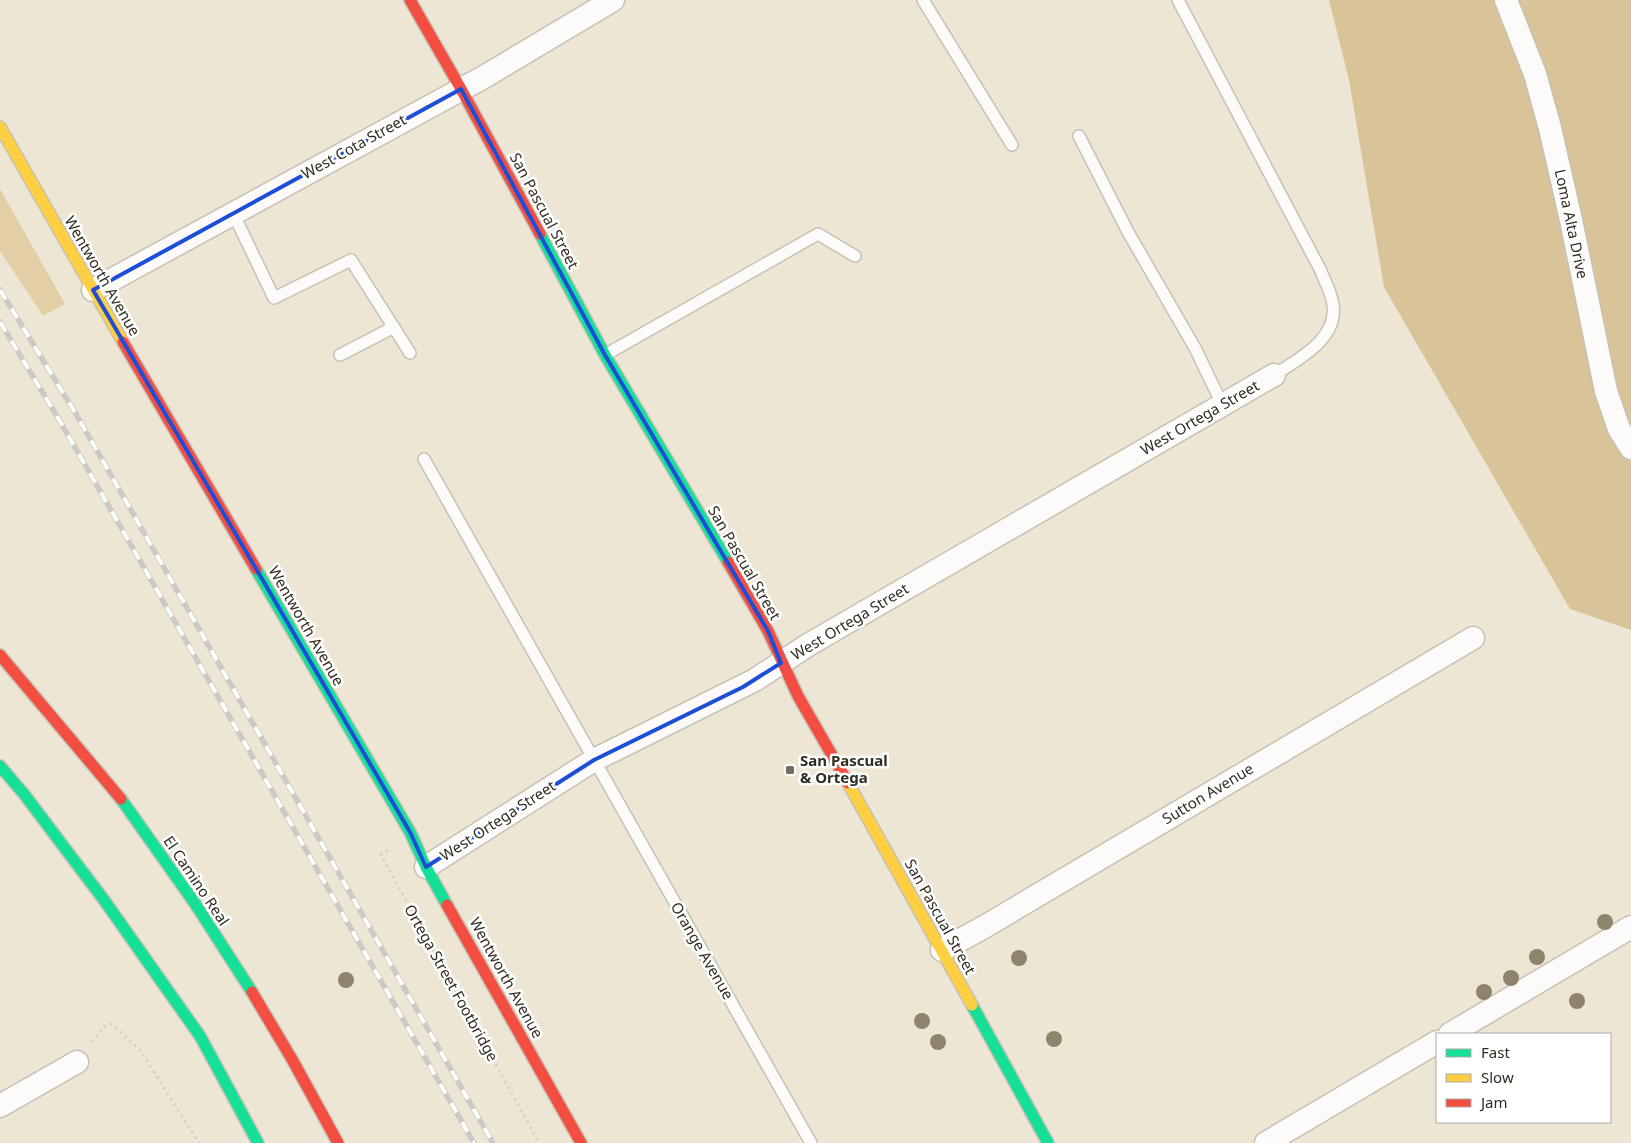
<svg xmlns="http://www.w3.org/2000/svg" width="1631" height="1143" font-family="'Noto Sans',sans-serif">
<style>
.green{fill:#e2cfa5}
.forest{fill:#d8c498}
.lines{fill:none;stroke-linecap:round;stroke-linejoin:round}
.lane-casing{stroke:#c7c1b5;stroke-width:14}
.street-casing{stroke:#c7c1b5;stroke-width:25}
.fast-casing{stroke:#c7c1b5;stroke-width:14}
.slow-casing{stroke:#c7c1b5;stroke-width:14}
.jam-casing{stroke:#c7c1b5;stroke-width:14}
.path{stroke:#d4d2cc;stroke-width:3;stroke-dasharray:2.5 4;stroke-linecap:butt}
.lane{stroke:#fcfbf9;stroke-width:11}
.street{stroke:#fcfbf9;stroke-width:22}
.fast{stroke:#16e098;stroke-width:11}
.slow{stroke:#ffcf43;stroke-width:11}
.jam{stroke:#f24e42;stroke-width:11}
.rail-casing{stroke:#cccac6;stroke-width:5.5}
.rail{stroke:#fff;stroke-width:4;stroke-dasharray:11;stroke-linecap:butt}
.tree{fill:#8e846b}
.marked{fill:none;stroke:#1d4ed8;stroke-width:4;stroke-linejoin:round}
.poi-dot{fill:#736d5f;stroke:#fff;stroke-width:2}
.labels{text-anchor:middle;stroke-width:5;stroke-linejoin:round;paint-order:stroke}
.street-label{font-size:15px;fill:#312c20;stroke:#fff}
.poi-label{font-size:15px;font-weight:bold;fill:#312c20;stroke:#fff;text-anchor:start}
</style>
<rect width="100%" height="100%" fill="#ede6d5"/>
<path class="green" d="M0,189L65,304L43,316L0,251Z"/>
<path class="forest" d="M1329,0H1631V630L1570,609L1384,287L1349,80Z"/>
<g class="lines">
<defs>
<path id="lane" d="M923,0L1012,145
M1178,0L1321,271C1324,280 1330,290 1332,300C1342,337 1299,359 1274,375
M1079,136L1128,232L1195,348L1222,404
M233,213L274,298L351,260L410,353
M340,355L394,327
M605,355L818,234L855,256
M424,459L811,1143"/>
<path id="street" d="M1506,0L1535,74L1550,128L1571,220L1606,391L1619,429L1631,448
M93,290L484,77L613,0
M426,867L594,760L755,680L808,645L1274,375
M942,950L984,927L1473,638
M1450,1034L1631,927
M0,1106L77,1062
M1266,1143L1437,1042"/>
<path id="fast" d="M540,234L605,355L728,562
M256,569L410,832L426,867L447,905
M0,766L24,794L104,900L200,1036L258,1143
M121,799L194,902L252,992
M972,1005L1048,1143"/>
<path id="slow" d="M0,127L123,342
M848,783L972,1005"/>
<path id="jam" d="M410,0L461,89L540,234
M123,342L256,569
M728,562L768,631L798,696L848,783
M0,655L121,799
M447,905L581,1143
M252,992L293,1061L338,1143"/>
</defs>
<use href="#lane" class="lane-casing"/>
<use href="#street" class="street-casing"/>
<use href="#fast" class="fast-casing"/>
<use href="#slow" class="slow-casing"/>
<use href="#jam" class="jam-casing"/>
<path class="path" d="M388,850L381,855L539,1143
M92,1042L106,1025L112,1024L140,1050L199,1143"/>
<use href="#lane" class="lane"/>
<use href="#street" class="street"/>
<use href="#fast" class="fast"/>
<use href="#slow" class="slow"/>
<use href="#jam" class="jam"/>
<defs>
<path id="rail" d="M0,290L76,414L493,1143
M0,322L61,423L474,1143"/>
</defs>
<use href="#rail" class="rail-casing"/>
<use href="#rail" class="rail"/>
</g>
<g class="tree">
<circle cx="1605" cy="922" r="8"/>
<circle cx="1537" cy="957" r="8"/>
<circle cx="1019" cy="958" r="8"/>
<circle cx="1511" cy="978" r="8"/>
<circle cx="346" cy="980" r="8"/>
<circle cx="1484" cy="992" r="8"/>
<circle cx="1577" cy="1001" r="8"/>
<circle cx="922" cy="1021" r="8"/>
<circle cx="1054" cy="1039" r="8"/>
<circle cx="938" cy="1042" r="8"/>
</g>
<path class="marked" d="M461,89L605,355L768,631L781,663L743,687L594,760L426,867L410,832L93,290Z"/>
<rect class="poi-dot" x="785" y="765" width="10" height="10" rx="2.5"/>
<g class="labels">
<g class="street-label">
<text transform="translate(354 147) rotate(-29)" y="5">West Cota Street</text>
<text transform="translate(544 211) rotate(62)" y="5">San Pascual Street</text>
<text transform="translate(1571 224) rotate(78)" y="5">Loma Alta Drive</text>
<text transform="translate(102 276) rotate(60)" y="5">Wentworth Avenue</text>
<text transform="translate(1200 418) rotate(-30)" y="5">West Ortega Street</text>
<text transform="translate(744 563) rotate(60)" y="5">San Pascual Street</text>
<text transform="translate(850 622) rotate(-31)" y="5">West Ortega Street</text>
<text transform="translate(306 626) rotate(60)" y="5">Wentworth Avenue</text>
<text transform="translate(1208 794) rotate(-31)" y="5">Sutton Avenue</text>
<text transform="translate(498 821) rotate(-33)" y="5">West Ortega Street</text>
<text transform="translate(196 881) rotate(56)" y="5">El Camino Real</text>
<text transform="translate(940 917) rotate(61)" y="5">San Pascual Street</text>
<text transform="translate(702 951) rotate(60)" y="5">Orange Avenue</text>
<text transform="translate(506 978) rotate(61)" y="5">Wentworth Avenue</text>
<text transform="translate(451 983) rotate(61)" y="5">Ortega Street Footbridge</text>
</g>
<g class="poi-label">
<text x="800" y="766">San Pascual<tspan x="800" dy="17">&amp; Ortega</tspan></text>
</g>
</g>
<rect x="1436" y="1033" width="175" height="90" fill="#ffffff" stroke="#adaba6"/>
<rect x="1446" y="1049" width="25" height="8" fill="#16e098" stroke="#adaba6"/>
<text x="1481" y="1058" font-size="15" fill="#312c20">Fast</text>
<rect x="1446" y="1074" width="25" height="8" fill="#ffcf43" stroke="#adaba6"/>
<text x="1481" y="1083" font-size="15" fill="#312c20">Slow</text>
<rect x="1446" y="1099" width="25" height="8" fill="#f24e42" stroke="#adaba6"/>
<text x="1481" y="1108" font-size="15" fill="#312c20">Jam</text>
</svg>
